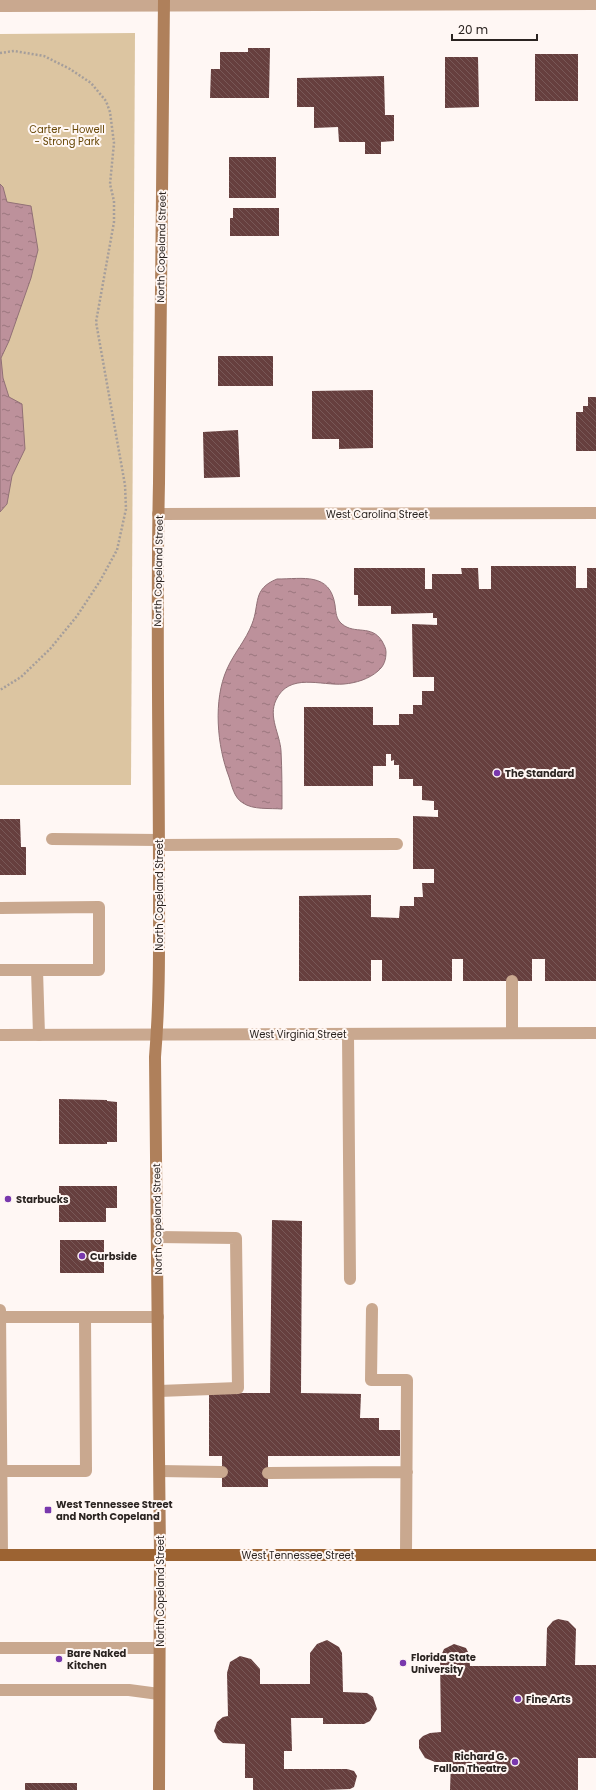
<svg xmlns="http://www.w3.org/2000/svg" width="596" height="1790" font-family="Poppins,sans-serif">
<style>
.green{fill:#dcc5a1}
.water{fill:url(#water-ripples);stroke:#917076}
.building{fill:url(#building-back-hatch)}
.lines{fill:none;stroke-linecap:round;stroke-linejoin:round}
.path{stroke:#a59e9b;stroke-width:2.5;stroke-dasharray:2 2;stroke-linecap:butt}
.lane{stroke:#c9a88f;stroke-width:12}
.street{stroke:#c9a88f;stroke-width:12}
.secondary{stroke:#af805b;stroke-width:12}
.primary{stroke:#9c6332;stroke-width:12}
.poi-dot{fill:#7938ad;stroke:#fff7f4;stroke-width:1.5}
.labels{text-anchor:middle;stroke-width:4;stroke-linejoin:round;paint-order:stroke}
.park-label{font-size:10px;fill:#684808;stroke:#fff7f4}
.street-label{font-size:10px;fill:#2b2421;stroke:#fff7f4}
.poi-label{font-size:10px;font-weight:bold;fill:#2b2421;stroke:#fff7f4;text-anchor:start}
</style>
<defs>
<pattern id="water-ripples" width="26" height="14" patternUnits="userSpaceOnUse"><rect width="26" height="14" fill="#bd919b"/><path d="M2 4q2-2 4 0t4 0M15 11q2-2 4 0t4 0" fill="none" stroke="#9a767e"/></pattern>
<pattern id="building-back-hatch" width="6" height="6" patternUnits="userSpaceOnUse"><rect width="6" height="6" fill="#663f3e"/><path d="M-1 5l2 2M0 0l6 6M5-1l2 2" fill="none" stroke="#785857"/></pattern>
</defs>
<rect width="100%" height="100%" fill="#fff7f4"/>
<path class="green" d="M135,33L131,785H0V34Z"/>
<path class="water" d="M0,184L3,187L7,202L31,206L38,250L31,278L9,341L1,358L3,378L9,397L22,404L25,449L12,476L7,504L0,512Z
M277,579C303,579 330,572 335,605C336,613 336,619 342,624C355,635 371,624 382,641C384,645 386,648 386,652C386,660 384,666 378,671C369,679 356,683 344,684C321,686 289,672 276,700C268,717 280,734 281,751C282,770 282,789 282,809C270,808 253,810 243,803C234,798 232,786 229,777C217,746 213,700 227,669C234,653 246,640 252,624C260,604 252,589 277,579Z"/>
<path class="building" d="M248,48H270L269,98H210L211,69H220V52H248Z
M535,54H578V101H535Z
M445,57H478L479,107L445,108Z
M384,76L385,115H394V141L381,142V154H365V142H339L338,127L314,128V107H297V78Z
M229,157H276V198H229Z
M233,208H279V236H230V218H233Z
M218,356H273V386H218Z
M373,390V448L339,449V439H312V391Z
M588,397H596V451H576V412H583V406H588Z
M238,430L240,477L204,478L203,432Z
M491,566H576V588H587V568H596V981H545V959H532V981H463V959H452V981H382V960H371V981H299V896L371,895V917L399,918L400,906H414V897H423L422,883H434V869H413V816L438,817V810H434V801L422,800V786H413V779H399V765H394V760L391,761V754H386V766H373V786H304V707H373V725H399V714H413V705H422V691H434V677H413L412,624L437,625V618H433V613L391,614V606H358V595H354V568H425V589H432V574H462L461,568H478L479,589H491Z
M0,819H20L21,847H26V875H0Z
M59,1099L107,1100V1101L117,1102V1142H107V1144H59Z
M59,1186H117V1208H106V1222H59Z
M272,1220L302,1221L301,1393L361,1394L360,1418H379V1430H400V1456H268V1487H222V1456H209V1393H270Z
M60,1240H104V1273H60Z
M558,1619L568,1621L576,1629L575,1665H596V1758H578V1790H450L451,1762H435L425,1758L419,1748V1740L423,1736L430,1733L441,1732L440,1658L444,1649L454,1644L466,1648L469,1654L470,1666H546L547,1628L553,1621Z
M327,1640L339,1647L342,1653L343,1692L367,1693L373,1697L377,1709L370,1721L364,1724H323V1718H291L292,1751H284V1769H347L354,1771L357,1776L354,1787L350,1789L324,1790H253V1778H245V1744L223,1743L218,1739L214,1731L217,1722L223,1717L228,1716L227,1673L230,1662L240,1656L251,1659L260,1669V1684H310V1653L317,1644Z
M25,1783H77V1790H25Z"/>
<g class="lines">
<path class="path" d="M0,53L14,51L44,56L70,69L91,83L106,101L110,112L114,143L110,184L114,201V222L96,322L125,485L126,509L117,550L100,581L77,616L50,649L21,677L0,690"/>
<path class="lane" d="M52,839L159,840
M159,845L397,844
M0,908L99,907V970H0
M37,970L39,1035
M512,981V1033
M348,1034L350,1279
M157,1237L236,1238L238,1388L159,1391
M372,1309L371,1380H407L406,1555
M0,1310L2,1555
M0,1317H158
M1,1471H86L85,1317
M160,1471L222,1472
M268,1473L407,1472
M0,1648H159
M0,1690H129L159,1694"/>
<path class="street" d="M0,6L596,4
M158,514L596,513
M0,1035L596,1033"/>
<path class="secondary" d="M159,1790L160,1555L155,1057C160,998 159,939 159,879C159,747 156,615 159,483L164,0"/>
<path class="primary" d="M0,1555H596"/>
</g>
<g class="poi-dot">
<circle cx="497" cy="773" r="4"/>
<circle cx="8" cy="1199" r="4"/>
<circle cx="82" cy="1256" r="4"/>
<rect x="44" y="1506" width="8" height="8" rx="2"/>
<circle cx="59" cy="1659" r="4"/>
<circle cx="403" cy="1663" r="4"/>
<circle cx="518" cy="1699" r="4"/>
<circle cx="515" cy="1762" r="4"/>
</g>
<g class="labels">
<g class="park-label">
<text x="67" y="133">Carter - Howell<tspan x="67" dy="12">- Strong Park</tspan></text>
</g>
<g class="street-label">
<text transform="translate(161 247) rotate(-89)" y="4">North Copeland Street</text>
<text x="377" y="518">West Carolina Street</text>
<text transform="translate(158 571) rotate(-89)" y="4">North Copeland Street</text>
<text transform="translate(159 895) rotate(-90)" y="4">North Copeland Street</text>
<text x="298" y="1038">West Virginia Street</text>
<text transform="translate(157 1219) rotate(-91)" y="4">North Copeland Street</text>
<text x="298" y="1559">West Tennessee Street</text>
<text transform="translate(160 1591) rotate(-90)" y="4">North Copeland Street</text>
</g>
<g class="poi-label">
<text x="505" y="777">The Standard</text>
<text x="16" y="1203">Starbucks</text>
<text x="90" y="1260">Curbside</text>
<text x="56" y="1508">West Tennessee Street<tspan x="56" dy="12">and North Copeland</tspan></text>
<text x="67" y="1657">Bare Naked<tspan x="67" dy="12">Kitchen</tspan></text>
<text x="411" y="1661">Florida State<tspan x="411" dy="12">University</tspan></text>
<text x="526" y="1703">Fine Arts</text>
<text x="507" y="1760" text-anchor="end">Richard G.<tspan x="507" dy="12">Fallon Theatre</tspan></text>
</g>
</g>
<path d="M452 34v6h85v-6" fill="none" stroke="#2b2421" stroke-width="2"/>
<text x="458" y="34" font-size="12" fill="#2b2421" stroke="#fff7f4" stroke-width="3" paint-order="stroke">20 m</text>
</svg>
